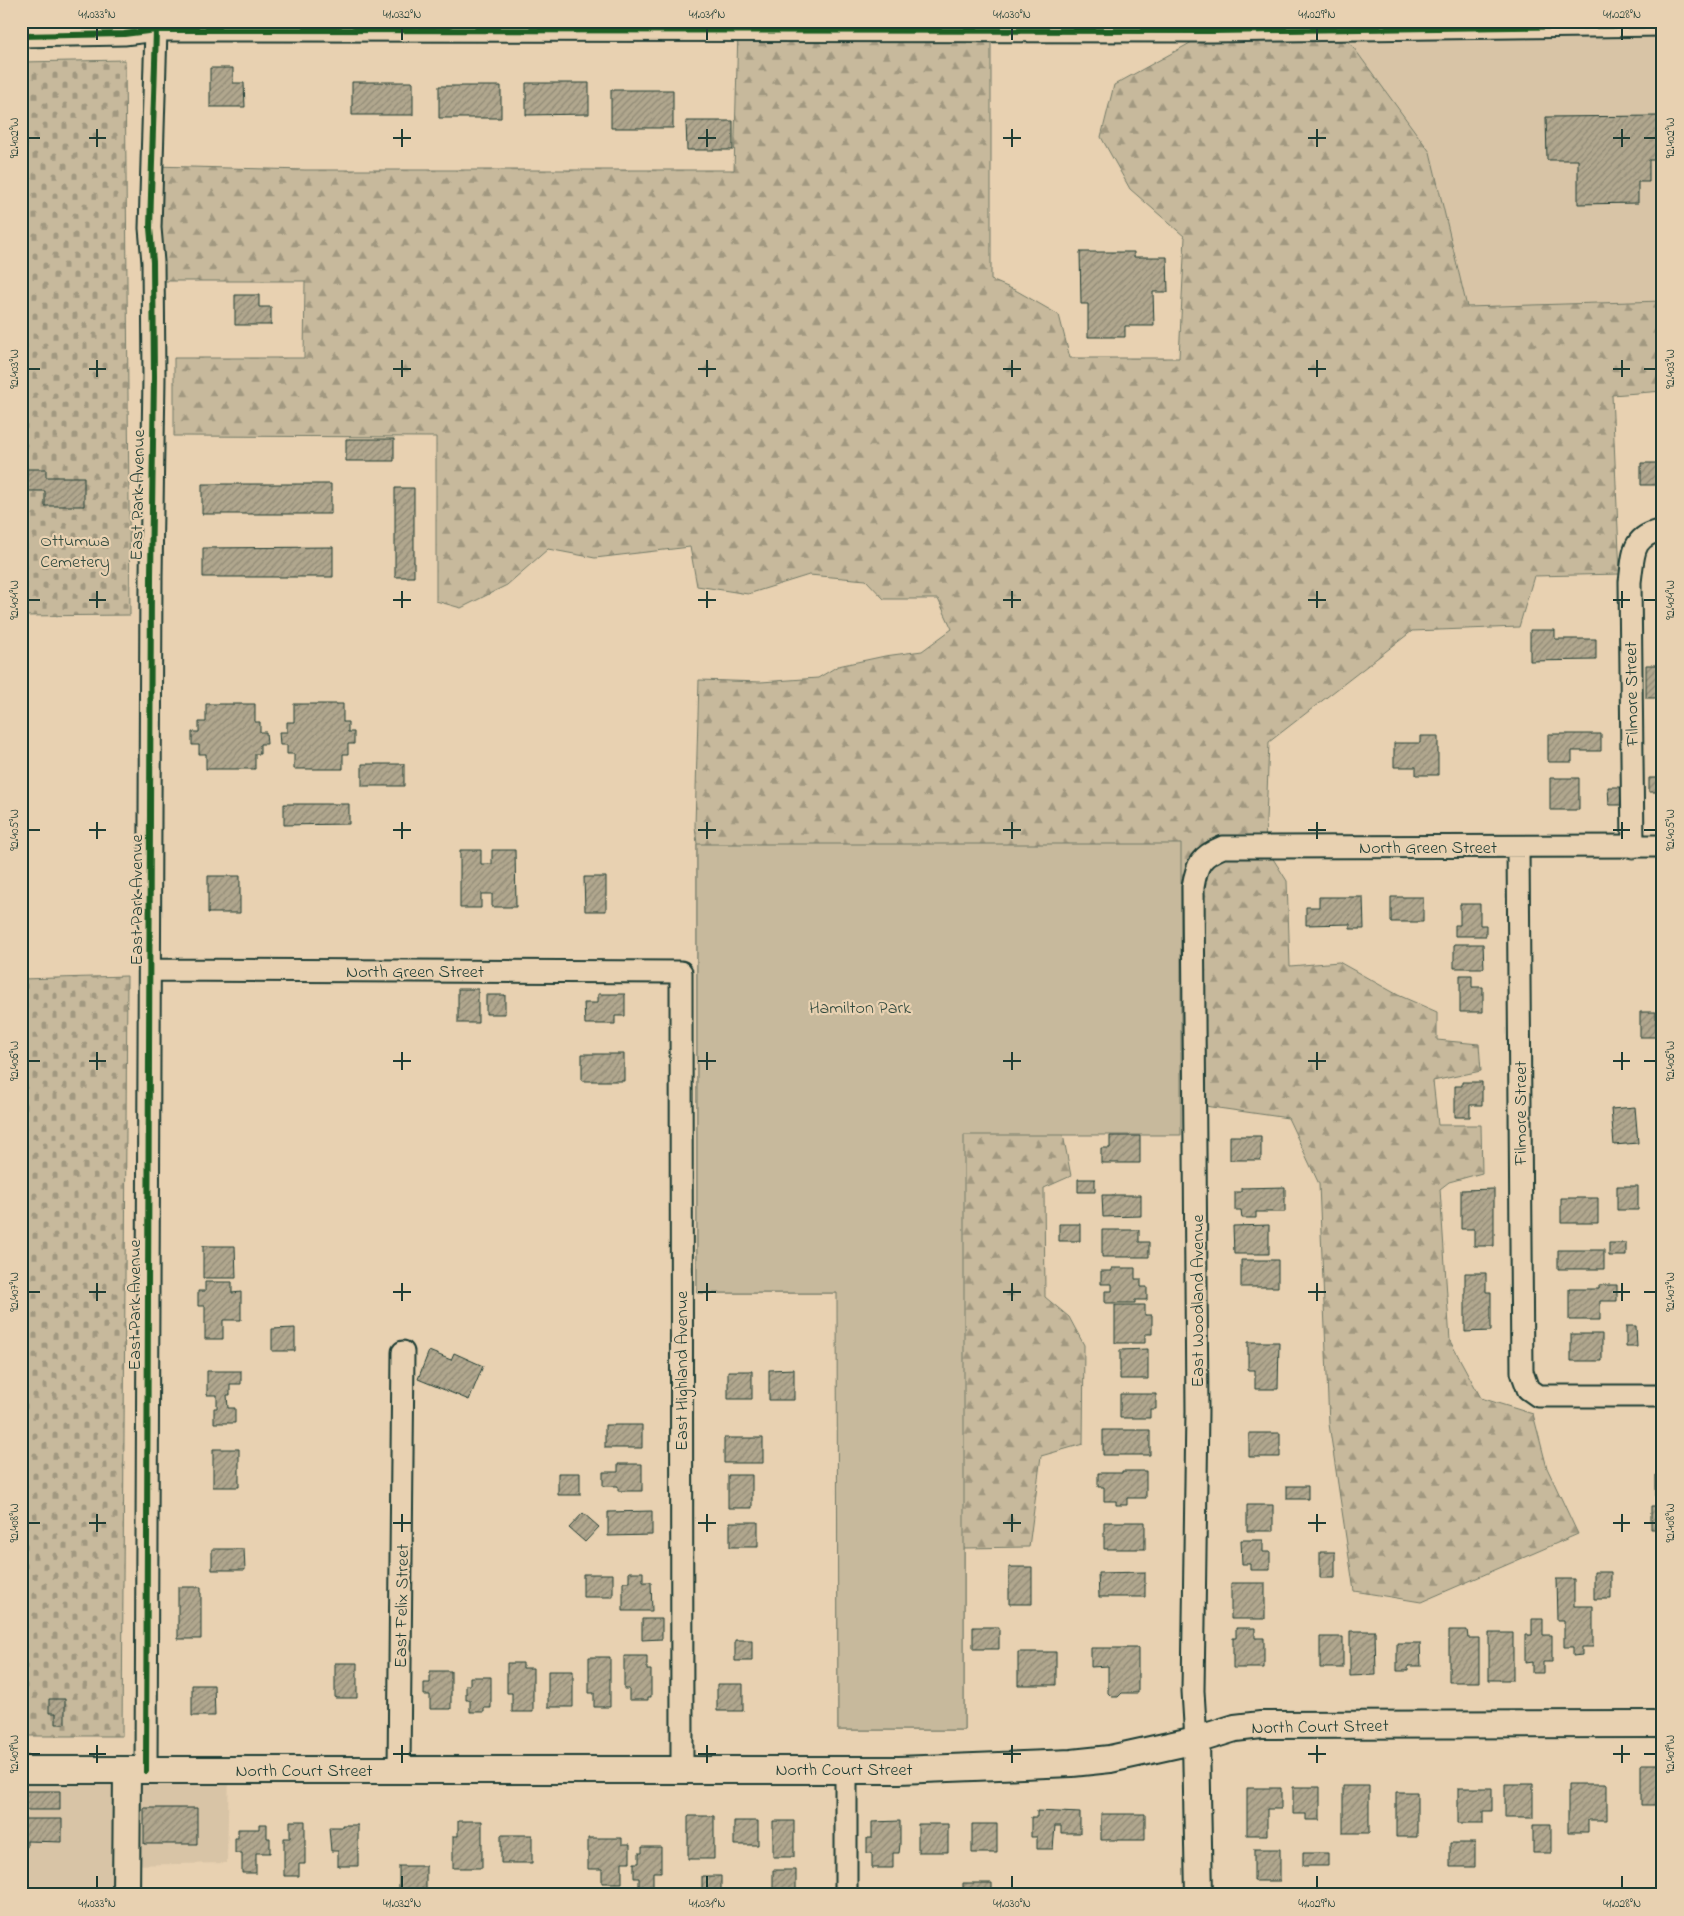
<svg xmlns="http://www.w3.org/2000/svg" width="1684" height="1916" font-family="'Indie Flower',sans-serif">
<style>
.built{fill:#d8c4a6}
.forest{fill:url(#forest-firs);stroke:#737b68}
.cemetery{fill:url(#cemetery-stones);stroke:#737b68}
.park{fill:#c7b99c;stroke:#737b68}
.building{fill:url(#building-hatch);stroke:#1f3d34}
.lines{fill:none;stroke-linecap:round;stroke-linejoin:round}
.minor-casing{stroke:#1f3d34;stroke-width:25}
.major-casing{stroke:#1f3d34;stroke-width:30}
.minor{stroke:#e8d1b1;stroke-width:21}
.major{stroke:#e8d1b1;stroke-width:26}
.cycleway-casing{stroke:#e8d1b1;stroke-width:9}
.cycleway{stroke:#1b5e20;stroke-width:6}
.ticks{fill:none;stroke:#1f3d34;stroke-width:2}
.labels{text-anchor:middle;stroke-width:4.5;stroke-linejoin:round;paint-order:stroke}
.street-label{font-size:18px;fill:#1f3d34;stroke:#e8d1b1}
.park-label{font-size:18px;fill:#30493e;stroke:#e8d1b1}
.neatline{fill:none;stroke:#1f3d34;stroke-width:2}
.ticks-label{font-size:12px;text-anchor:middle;fill:#1f3d34}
</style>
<defs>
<pattern id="forest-firs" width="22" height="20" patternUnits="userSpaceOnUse" patternTransform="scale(1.25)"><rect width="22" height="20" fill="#c7b99c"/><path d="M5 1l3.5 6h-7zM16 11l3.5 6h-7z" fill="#a19880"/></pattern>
<pattern id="cemetery-stones" width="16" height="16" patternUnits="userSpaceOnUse" patternTransform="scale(1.25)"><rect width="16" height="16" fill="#c7b99c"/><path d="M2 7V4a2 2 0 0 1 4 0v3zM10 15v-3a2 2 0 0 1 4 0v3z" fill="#a19880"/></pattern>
<pattern id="building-hatch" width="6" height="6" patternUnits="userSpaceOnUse" patternTransform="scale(1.25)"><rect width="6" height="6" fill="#b1a78e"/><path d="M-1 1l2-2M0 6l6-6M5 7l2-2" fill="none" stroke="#8f8975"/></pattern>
</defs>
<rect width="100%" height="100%" fill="#e8d1b1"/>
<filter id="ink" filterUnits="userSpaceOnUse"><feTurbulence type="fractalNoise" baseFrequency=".02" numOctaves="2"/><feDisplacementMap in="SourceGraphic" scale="10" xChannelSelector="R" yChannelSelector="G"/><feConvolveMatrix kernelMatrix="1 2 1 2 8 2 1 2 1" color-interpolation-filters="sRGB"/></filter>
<g filter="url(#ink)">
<path class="built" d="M1663,21V301L1467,308L1430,152L1340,29Z
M21,1770H229L227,1863L127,1865L126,1895H21Z"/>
<path class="forest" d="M1340,29L1430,152L1467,307L1663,301V391L1612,395L1620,574L1534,576L1519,627L1412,631L1269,742L1265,846L1287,881L1290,966L1339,962L1398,995L1437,1012V1040L1479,1044L1481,1071L1433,1081L1438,1125H1481L1482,1173L1449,1182L1440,1189L1450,1341L1481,1398L1533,1414L1547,1468L1578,1534L1421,1602L1354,1591L1329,1424L1319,1184L1288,1118L1211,1107L1101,1085L1061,1124L1071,1176L1044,1188L1045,1297L1069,1317L1084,1345L1083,1444L1041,1456L1029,1547L964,1548V1730H838V1293H697V844L695,826L699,680L761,682L818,678L838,666L885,656L922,651L952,629L938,599H884L866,580L809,575L748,594L697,586L690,547L595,558L548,549L507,585L461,608L436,601V437L174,436V358H304L305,281H153V166L305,170H734L738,31H991V280L1017,291L1059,315L1070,358H1179L1185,237L1130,189L1101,137L1114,85L1212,31Z"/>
<path class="cemetery" d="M125,60L130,615L21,616V62Z
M127,976L122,1736H21V979Z"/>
<path class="park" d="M697,844H1181V1135H964V1730H838L837,1293H697Z"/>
<path class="building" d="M210,68H233V83H244L245,107H210Z
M352,82H413V115H352Z
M526,83H589V114L526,115Z
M439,86H501V118H439Z
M611,90H673V128H611Z
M1659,116L1660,160H1649V182H1638V203L1578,204V160H1547L1546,117Z
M686,121H733V150H687Z
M1080,252H1134V257H1167L1168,292H1153L1154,326H1125V337H1088V304H1081Z
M235,295H259V307H271V325H235Z
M346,439H394V461H346Z
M1641,463H1659V485H1641Z
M27,469H46V477H84V506H45V491H27Z
M202,484H331V514H202Z
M395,488H414V577H395Z
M333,547V577H203V548Z
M1530,630H1555V639H1596V660L1530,661Z
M1646,665H1663V698H1646Z
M206,704H255V722H260V732H266L267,744H260V754H255V769H206V754H199V745H192V732H199V722H206Z
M294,704H343V722H348V732H354V744H348V754H343V769H294V754H287V745H280L279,732H287V722H294Z
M1548,734H1601V751H1572V762H1548Z
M1420,736H1438V775H1416V767H1394V743H1420Z
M362,764H404V786H362Z
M1550,778H1579V810H1550Z
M1649,778H1663V792H1649Z
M1608,787H1622V805H1609Z
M284,804H349V824L284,825Z
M460,850H481V864H492V850H515L516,907H492V894H481V908H460Z
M208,876H240V913H208Z
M584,877H606V911H585Z
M1319,897H1363L1364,929H1350V924L1306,925V907H1319Z
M1391,897H1423V922H1391Z
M1460,904H1480V925H1486V936H1455V925H1460Z
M1454,944H1483L1484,968H1454Z
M1460,975H1472V987H1483V1012H1460Z
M458,989H478V1023H458Z
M598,994H625V1016H615V1024H585L584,1003H598Z
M486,995H505V1014H486Z
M1640,1012H1656V1037H1640Z
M582,1054H624V1081H582Z
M1462,1082H1482V1105H1470V1117H1455V1086H1462Z
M1635,1107L1638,1143L1614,1145L1611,1109Z
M1658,1112H1663V1157H1658Z
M1110,1136H1140V1163H1101V1148H1110Z
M1230,1136H1261V1160H1230Z
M1078,1179H1095V1192H1078Z
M1617,1186H1638V1210H1617Z
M1285,1187V1212H1256V1218H1242L1241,1210H1235V1192H1241V1188Z
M1494,1189V1246H1474V1229H1461V1190Z
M1102,1195H1141V1216L1103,1217Z
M1561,1198H1598V1223H1561Z
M1059,1224H1080V1241H1059Z
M1269,1225V1254H1234L1233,1226Z
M1102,1230H1139V1242H1149V1257H1102Z
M1609,1243H1626V1256H1609Z
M203,1246H235L236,1278H203Z
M1558,1250H1604V1269H1558Z
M1241,1260H1278V1287H1241Z
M1112,1268H1135V1279H1141V1287H1147V1300H1135V1303H1105V1291H1112V1284H1101V1271H1112Z
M1465,1273H1486V1292H1491V1331L1465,1332Z
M205,1282H232V1293L241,1292V1320H223V1339H205V1306H198V1291H205Z
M1599,1285H1617V1301H1600V1320H1569V1289H1599Z
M1115,1305H1145V1315H1152V1334H1145V1343H1115Z
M1626,1326H1636L1637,1347H1626Z
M295,1328V1351H272V1329Z
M1571,1334H1602V1361H1571Z
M1248,1342H1279L1278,1389H1255V1370H1248Z
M1148,1349V1379H1120V1350Z
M429,1351L451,1360L454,1353L483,1366L469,1400L418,1379Z
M794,1369V1400H769V1370Z
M207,1371H241V1384H230V1395H227L228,1408H235V1423H214V1408H217V1395H207Z
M728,1371H752V1399H728Z
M1120,1394H1156V1409H1150V1418H1120Z
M605,1425H642V1448H605Z
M1103,1430H1150V1455H1103Z
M1249,1433H1280V1457H1249Z
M724,1438H763V1463H724Z
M213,1449H239V1487H213Z
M618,1464H642V1491H618V1486H603V1472H618Z
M1122,1471H1146V1498H1127V1505H1116V1501H1104V1487H1098V1473H1122Z
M558,1473H580V1495H558Z
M728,1475H752V1508H728Z
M1656,1475H1663V1498H1656Z
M1287,1486H1308V1499H1287Z
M1247,1505H1273V1531H1247Z
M1651,1506H1663V1529H1651Z
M652,1511V1535L608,1536V1512Z
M583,1513L599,1527L585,1542L569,1528Z
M730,1522H758V1547H730Z
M1104,1522H1145V1549H1104Z
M1241,1540H1263V1552H1270V1570H1250V1564H1242Z
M212,1549H244L245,1570H212Z
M1320,1552H1335V1578H1320Z
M1009,1567H1032V1604H1009Z
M629,1572H643V1582H651L652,1611H623V1582H629Z
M1145,1572V1597H1099L1098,1573Z
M1594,1572H1611V1599H1594Z
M583,1574H613V1597H583Z
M1556,1579H1574V1606H1593V1647H1582V1655L1573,1656V1647H1564V1620H1557Z
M1231,1583H1265V1619H1231Z
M178,1587H201V1639H178Z
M642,1619H662V1639L642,1640Z
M1532,1619H1543V1635H1552V1662H1543V1673H1532V1662L1525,1663V1635H1532Z
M973,1627H999V1649H973Z
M1236,1628H1255V1638H1264V1668H1233V1638H1236Z
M1449,1630H1467L1468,1638H1479V1682H1449Z
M1350,1631H1375L1376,1675L1350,1676Z
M1489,1633H1513V1680H1489Z
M1320,1637H1343V1668H1320Z
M735,1640H752V1661H735Z
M1397,1643H1420L1421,1666H1408V1671H1397Z
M1091,1648H1138V1693H1122L1118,1697H1112L1108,1693V1666L1091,1667Z
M1018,1652H1056V1685H1018Z
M624,1656H647V1670H651V1697H648V1700H629V1689H624Z
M589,1657H610V1707H594V1693H589Z
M335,1663H357V1698H335Z
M507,1663H523V1668H533V1712H512V1693H507Z
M430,1671H451V1709H430V1695H424V1683H430Z
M548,1671H573V1707H548Z
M470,1677H491V1708H484V1712H470V1700H466V1685H470Z
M717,1684H743V1711H717Z
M192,1685H214L215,1716H192Z
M49,1699H65V1724H56V1713H49Z
M1641,1764H1663V1805H1641Z
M1505,1784H1533V1818H1505Z
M1568,1784H1607V1820H1588V1832H1568Z
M1343,1786H1369V1833H1343Z
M1293,1787H1320V1820H1306V1814H1293Z
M1247,1788H1281V1809H1267V1835H1247Z
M1458,1788H1492V1811H1483V1823H1458Z
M21,1791H60V1810H21Z
M1396,1792H1417V1837H1396Z
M144,1808H197V1844H144Z
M1037,1811L1080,1813V1833H1061V1826H1055L1053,1849H1037V1837H1031V1817H1037Z
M1101,1814H1145V1840H1101Z
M688,1816H714V1859H688Z
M21,1819H62V1842L27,1841V1847H21Z
M290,1821H305V1864H299V1876H284V1838H290Z
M458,1821H482V1868H453V1836H458Z
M734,1821H758V1845H734Z
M773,1821H794V1857H773Z
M900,1821V1845L899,1853H893V1868H872V1853H867V1838H872V1822Z
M259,1824H267V1838H270V1853H256V1873H242V1853H235V1838H238V1829H259Z
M918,1824H948V1852H918Z
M972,1824H997V1853H972Z
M342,1825H358V1866H338V1851H331L329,1827H342Z
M1533,1825H1551V1853H1533Z
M501,1835H532V1863H501Z
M588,1838H622V1844H630V1862H622V1883H602V1869H588Z
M1450,1843H1475V1867H1450Z
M642,1847H661V1872H653V1892H639V1878H634V1863H639V1853H642Z
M1254,1849H1280V1881H1254Z
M1303,1853H1328V1866H1303Z
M399,1866H426V1889H415V1895H399Z
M773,1870H796V1893H773Z
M702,1876H721V1893H702Z
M963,1883H992V1895H963Z"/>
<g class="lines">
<defs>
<path id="minor" d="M21,36L124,34L156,30L1212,31L1663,25
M1518,847L1522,1372L1528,1389L1538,1396H1663
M1633,847L1630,582C1634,553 1631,536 1663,530
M150,970L681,972L682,1769
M1196,1740L1193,1691L1197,1411L1193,887C1197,863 1201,856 1223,847L1663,846
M399,1769L403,1352
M146,1771L151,576L154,377L153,262L150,228L156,30
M846,1895V1770"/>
<path id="major" d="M1196,1740L1199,1895
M21,1770H899L1072,1763L1110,1759L1196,1740L1235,1728L1261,1725L1663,1724
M126,1895L127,1771"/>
</defs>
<use href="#minor" class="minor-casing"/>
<use href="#major" class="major-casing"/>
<use href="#minor" class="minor"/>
<use href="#major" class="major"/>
<defs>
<path id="cycleway" d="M21,36L124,34L156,30L1212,31L1663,25
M146,1771L151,576L154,377L153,262L150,228L156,30"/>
</defs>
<use href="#cycleway" class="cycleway-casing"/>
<use href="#cycleway" class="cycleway"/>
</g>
</g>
<path class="ticks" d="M97,28V40M402,28V40M707,28V40M1012,28V40M1317,28V40M1622,28V40M97,129V147M402,129V147M707,129V147M1012,129V147M1317,129V147M1622,129V147M28,138H40M89,138H106M393,138H411M698,138H716M1003,138H1021M1308,138H1326M1613,138H1630M1644,138H1656M97,360V377M402,360V377M707,360V377M1012,360V377M1317,360V377M1622,360V377M28,369H40M89,369H106M393,369H411M698,369H716M1003,369H1021M1308,369H1326M1613,369H1630M1644,369H1656M97,591V608M402,591V608M707,591V608M1012,591V608M1317,591V608M1622,591V608M28,600H40M89,600H106M393,600H411M698,600H716M1003,600H1021M1308,600H1326M1613,600H1630M1644,600H1656M97,822V839M402,822V839M707,822V839M1012,822V839M1317,822V839M1622,822V839M28,830H40M89,830H106M393,830H411M698,830H716M1003,830H1021M1308,830H1326M1613,830H1630M1644,830H1656M97,1052V1070M402,1052V1070M707,1052V1070M1012,1052V1070M1317,1052V1070M1622,1052V1070M28,1061H40M89,1061H106M393,1061H411M698,1061H716M1003,1061H1021M1308,1061H1326M1613,1061H1630M1644,1061H1656M97,1283V1301M402,1283V1301M707,1283V1301M1012,1283V1301M1317,1283V1301M1622,1283V1301M28,1292H40M89,1292H106M393,1292H411M698,1292H716M1003,1292H1021M1308,1292H1326M1613,1292H1630M1644,1292H1656M97,1514V1532M402,1514V1532M707,1514V1532M1012,1514V1532M1317,1514V1532M1622,1514V1532M28,1523H40M89,1523H106M393,1523H411M698,1523H716M1003,1523H1021M1308,1523H1326M1613,1523H1630M1644,1523H1656M97,1745V1763M402,1745V1763M707,1745V1763M1012,1745V1763M1317,1745V1763M1622,1745V1763M28,1754H40M89,1754H106M393,1754H411M698,1754H716M1003,1754H1021M1308,1754H1326M1613,1754H1630M1644,1754H1656M97,1876V1888M402,1876V1888M707,1876V1888M1012,1876V1888M1317,1876V1888M1622,1876V1888"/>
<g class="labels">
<g class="street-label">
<text transform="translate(137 495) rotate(-89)" y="6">East Park Avenue</text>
<text transform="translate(1631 694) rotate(-91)" y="6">Filmore Street</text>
<text x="1428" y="853">North Green Street</text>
<text transform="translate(136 900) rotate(-90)" y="6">East Park Avenue</text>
<text x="415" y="977">North Green Street</text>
<text transform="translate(1520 1113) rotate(-90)" y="6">Filmore Street</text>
<text transform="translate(1197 1301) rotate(-90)" y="6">East Woodland Avenue</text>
<text transform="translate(134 1305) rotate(-90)" y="6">East Park Avenue</text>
<text transform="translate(681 1371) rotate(-90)" y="6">East Highland Avenue</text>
<text transform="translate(401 1606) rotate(-89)" y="6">East Felix Street</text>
<text transform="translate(1320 1726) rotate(-1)" y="6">North Court Street</text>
<text x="844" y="1775">North Court Street</text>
<text x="304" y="1776">North Court Street</text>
</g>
<g class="park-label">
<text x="75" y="546">Ottumwa<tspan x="75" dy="21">Cemetery</tspan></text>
<text x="860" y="1013">Hamilton Park</text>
</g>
</g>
<rect width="1684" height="1916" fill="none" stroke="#e8d1b1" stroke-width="55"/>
<rect x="28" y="28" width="1628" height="1860" class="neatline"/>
<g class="ticks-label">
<text x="97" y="18">41.033°N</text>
<text x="402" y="18">41.032°N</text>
<text x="707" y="18">41.031°N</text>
<text x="1012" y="18">41.030°N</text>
<text x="1317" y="18">41.029°N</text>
<text x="1622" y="18">41.028°N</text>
<text transform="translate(1670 138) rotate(-90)" y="4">92.402°W</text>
<text transform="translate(14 138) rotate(-90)" y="4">92.402°W</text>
<text transform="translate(1670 369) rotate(-90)" y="4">92.403°W</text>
<text transform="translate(14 369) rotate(-90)" y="4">92.403°W</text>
<text transform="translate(1670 600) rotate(-90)" y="4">92.404°W</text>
<text transform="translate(14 600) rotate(-90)" y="4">92.404°W</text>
<text transform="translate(1670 830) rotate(-90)" y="4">92.405°W</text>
<text transform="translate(14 830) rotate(-90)" y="4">92.405°W</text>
<text transform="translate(1670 1061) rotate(-90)" y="4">92.406°W</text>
<text transform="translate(14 1061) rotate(-90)" y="4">92.406°W</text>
<text transform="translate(1670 1292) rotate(-90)" y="4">92.407°W</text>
<text transform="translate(14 1292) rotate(-90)" y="4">92.407°W</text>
<text transform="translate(1670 1523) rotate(-90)" y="4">92.408°W</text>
<text transform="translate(14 1523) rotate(-90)" y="4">92.408°W</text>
<text transform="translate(1670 1754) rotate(-90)" y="4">92.409°W</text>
<text transform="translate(14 1754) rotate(-90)" y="4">92.409°W</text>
<text x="97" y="1907">41.033°N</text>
<text x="402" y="1907">41.032°N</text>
<text x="707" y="1907">41.031°N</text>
<text x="1012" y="1907">41.030°N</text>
<text x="1317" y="1907">41.029°N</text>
<text x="1622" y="1907">41.028°N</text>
</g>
</svg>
